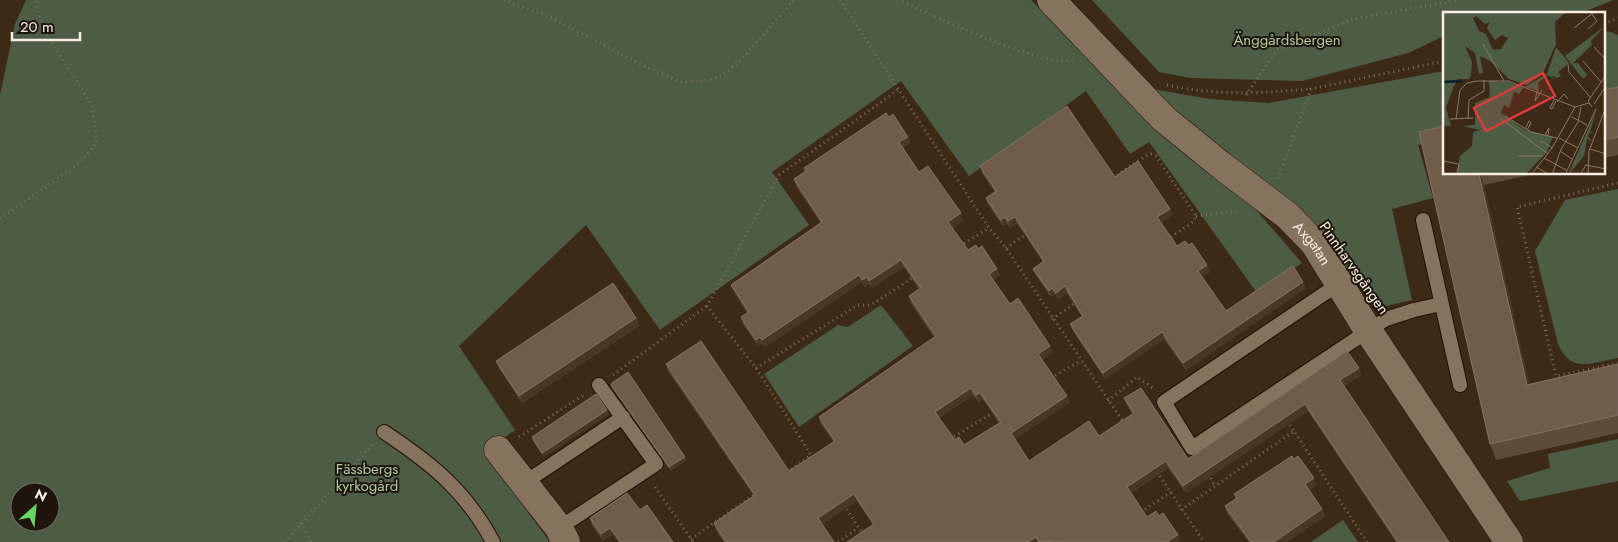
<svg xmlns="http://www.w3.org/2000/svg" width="1618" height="542" font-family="Jost,sans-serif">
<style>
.green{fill:#4d5c44;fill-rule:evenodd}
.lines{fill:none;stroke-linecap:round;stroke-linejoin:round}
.service-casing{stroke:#231202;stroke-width:16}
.minor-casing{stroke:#231202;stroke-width:29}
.path{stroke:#7e6e5d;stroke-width:3;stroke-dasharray:1 4;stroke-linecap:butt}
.service{stroke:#87725d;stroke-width:14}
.minor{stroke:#87725d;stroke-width:28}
.wall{fill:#5e4b38;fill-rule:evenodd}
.shaded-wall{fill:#493723}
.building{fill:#6f5d4a;stroke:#857462;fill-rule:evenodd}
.labels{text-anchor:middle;stroke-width:4;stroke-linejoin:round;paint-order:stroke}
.park-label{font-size:15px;fill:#b0cd9d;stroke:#1d150c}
.street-label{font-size:15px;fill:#fbefe3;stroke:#1d150c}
.inset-river{fill:none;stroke:#00202b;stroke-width:2.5}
.inset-road{fill:none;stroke:#887969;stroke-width:1}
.view{fill:#da3c3b;fill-opacity:0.15;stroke:#da3c3b;stroke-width:2.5}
.inset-edge{fill:none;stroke:#fbefe3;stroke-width:2.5}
</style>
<rect width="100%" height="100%" fill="#3c2a17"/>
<path class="green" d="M26,0H1031L1152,127L1250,203L1302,263L1257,293L1149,142L1130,154L1086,91L969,176L901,81L772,172L809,225L660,330L586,225L459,346L515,430L486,450L493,465L550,542H0V95L15,24ZM20,492H50V522H20Z
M1092,0H1613L1579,14H1444V36L1408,53L1302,81L1190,78L1159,72Z
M1608,31L1618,35V101L1604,104V33Z
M1444,71V139L1418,145L1433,198L1392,209L1412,300L1386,306L1373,305L1324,238L1230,165L1147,88L1210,99L1268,103Z
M1618,189V358C1591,363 1571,374 1558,344L1535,251L1565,200Z
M881,305L913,346L799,427L764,374L838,325L848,327Z
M1618,439V481L1520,501L1507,481L1550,468L1548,454Z
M1343,520L1358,542H1311Z"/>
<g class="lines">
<defs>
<path id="service" d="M1423,220L1460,385
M1340,283L1164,402L1192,448L1386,319L1414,310L1441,304
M384,432C431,463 466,491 493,542
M524,483L623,417
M559,528L656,464L599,385"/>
<g id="minor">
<path id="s1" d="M1051,0L1163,118L1222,166L1288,216L1314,243L1369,332L1509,542"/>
<path d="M498,450L559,528L566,542"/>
</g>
</defs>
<use href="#service" class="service-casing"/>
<use href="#minor" class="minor-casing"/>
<path class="path" d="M504,0L549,17L648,68L681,82L705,81L721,76L740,61L794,0
M840,0L989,228L1006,248L1124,423
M898,0C941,18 1030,63 1073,61
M1604,24L1618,18
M1167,85C1217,96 1261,93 1311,89
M1246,95L1277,50L1353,19L1460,0
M1113,178L1147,155L1151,154L1156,156L1196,216L1193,222L1168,239
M1278,179L1311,89L1444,61
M1618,183L1517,207L1556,376L1618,363
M1196,216L1240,211
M0,219L80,163L97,142L92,105L43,29L36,3L37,0
M960,246L989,228
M1006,248L1028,233
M1052,319L1077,302
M756,368L858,305H871L914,277
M613,375L707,306
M1051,378L1080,361
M1108,401L1137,377L1153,388
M1287,421L1294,431
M519,437L585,394
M950,439L996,411
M813,458L756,368L707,306L779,175L898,90
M787,472L811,455
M1157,472L1204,542
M1208,474L1215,486
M655,487L693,542
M844,505L868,542
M1181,510L1294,431L1367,542
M1141,512L1171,492
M301,523L311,542
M691,539L755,494
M285,542L373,444
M838,542L858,528"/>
<use href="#service" class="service"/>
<use href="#minor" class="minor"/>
</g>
<path class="wall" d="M1618,87V155L1604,158V90Z
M889,117L908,137L910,143L903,148L919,172L963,220L952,228L968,250L978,249L1000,275L993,280L1010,304L1053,352L1042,359L1070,402L1015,439L1029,461L1099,436L1132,414L1127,405L1124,398L1188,459L1359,368L1361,375L1344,386L1449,542H1396L1308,411L1186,493L1168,468L1131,493L1147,517L1159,516L1180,542H847L873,525L857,501L822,524L834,542H724L716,530L714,523L754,496L668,371L666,364L789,471L834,442L821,424L819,417L934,337L911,303L909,296L919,289L904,267L872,288L869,284L865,287L862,282L765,347L763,344L758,346L743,324L741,317L747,313L734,291L731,285L821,223L796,186L794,179L805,172L804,168ZM973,395L979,402L983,399L999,423L964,445L955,440L939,418Z
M980,166L1115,177L1170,209L1172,215L1161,223L1177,246L1188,245L1207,265L1210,272L1202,277L1226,311L1303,282L1306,288L1186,370L1164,339L1105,379L1073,331L1070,324L1082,317L1067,293L1058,299L1055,294L1051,297L1036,275L1033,269L1043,262L1017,223L1010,228L1007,224L1003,226L988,204L986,198L995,192L982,173Z
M1444,174H1534L1484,185L1529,384L1618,364V433L1496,460L1490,444Z
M636,318L639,326L522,403L499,368L496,361Z
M611,385L687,460L671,471L612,388Z
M607,410L609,414L544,457L533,441L532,437Z
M1294,459L1316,485L1309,490L1322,509L1325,516L1287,542H1249L1227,513L1225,506L1236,499L1234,494Z
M640,510L673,542H618L613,534L603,541L592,525L590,518Z"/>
<path class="shaded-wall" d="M908,137L910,143L902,149L899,142Z
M1479,174H1480L1484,185L1533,401L1527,385Z
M1170,209L1172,215L1160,223L1157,217Z
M961,213L963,220L951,229L948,222Z
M1005,217L1007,224L1003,226L1001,220Z
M1015,217L1017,223L1010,228L1008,221Z
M901,260L904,267L872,288L869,281Z
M1207,265L1210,272L1200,278L1198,271Z
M997,269L1000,275L992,281L989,274Z
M859,275L862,282L765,347L762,340Z
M867,277L869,284L865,287L862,280Z
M1303,282L1306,288L1186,370L1183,363Z
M1065,286L1067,293L1058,299L1056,293Z
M1052,288L1055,294L1051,297L1049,291Z
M636,318L639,326L522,403L519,396Z
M1162,332L1164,339L1105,379L1103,373Z
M760,337L763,344L758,346L756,340Z
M1050,346L1053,352L1040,361L1038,354Z
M1359,368L1361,375L1343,387L1340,380Z
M971,388L973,395L937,419L935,412Z
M980,393L983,399L979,402L976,395Z
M1067,396L1070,402L1013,440L1011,433Z
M1305,404L1308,411L1186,493L1183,486Z
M607,410L609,414L544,457L542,453Z
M685,457L687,460L671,471L669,467Z
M1166,461L1168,468L1130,494L1127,487Z
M1314,478L1316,485L1307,491L1305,484Z
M854,494L857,501L821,525L818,518Z
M1322,509L1325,516L1287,542H1274Z
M610,528L613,534L603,541L601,534Z
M1178,535L1180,542H1168V541Z
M1036,537L1038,542H1028Z"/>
<path class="building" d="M1618,87V137L1604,140V90Z
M1067,106L1115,177L1138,161L1170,209L1157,217L1177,246L1185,241L1188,245L1192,243L1207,265L1198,271L1226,311L1293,266L1303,282L1183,363L1162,332L1103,373L1070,324L1083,316L1065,286L1056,293L1052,288L1049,291L1033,269L1044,261L1015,217L1008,221L1005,217L1001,220L986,198L996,191L980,166Z
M886,113L889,117L893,114L908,137L899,142L919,172L928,166L961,213L948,222L968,250L976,245L978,249L982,246L997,269L989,274L1010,304L1018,298L1050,346L1038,354L1067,396L1011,433L1029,461L1089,421L1099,436L1134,413L1124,398L1141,388L1188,459L1347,351L1359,368L1340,380L1449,542H1398L1305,404L1183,486L1166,461L1127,487L1147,517L1156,511L1159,516L1163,513L1178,535L1168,541V542H1057L1056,541L1039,542L1036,537L1028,542H847L874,524L854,494L818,518L834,542H726L714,523L755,495L666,364L701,341L789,471L835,441L819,417L936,336L909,296L921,288L901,260L869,281L867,277L862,280L859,275L762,340L760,337L756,340L741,317L749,312L731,285L822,222L794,179L806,171L804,168ZM971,388L976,395L980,393L1001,422L964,445L959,437L955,440L935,412Z
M1444,126V174H1479L1527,385L1618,364V415L1490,444L1419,132Z
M613,283L636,318L519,396L496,361Z
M628,372L685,457L669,467L611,385L612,383Z
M596,394L607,410L542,453L532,437Z
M1292,456L1294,459L1298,456L1314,478L1305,484L1322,509L1274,542H1251L1225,506L1237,498L1234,494Z
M627,493L640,510L647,505L673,542H621L610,528L601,534L590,518Z"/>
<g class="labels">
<g class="park-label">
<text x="1287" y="45">Änggårdsbergen</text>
<text x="367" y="474">Fässbergs<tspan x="367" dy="17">kyrkogård</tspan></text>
</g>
<g class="street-label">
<text dy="5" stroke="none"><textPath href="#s1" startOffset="358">Axgatan</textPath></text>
<text transform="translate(1354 268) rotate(55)" y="5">Pinnharvsgången</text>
</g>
</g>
<g transform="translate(1443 12)">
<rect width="162" height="162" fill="#3c2a17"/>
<path d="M0,0H123L112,10L113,32L100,61L84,73L66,67L47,49L37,44L40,61L36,62L32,41L22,34L29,50L28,63L26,67H15L10,76L3,96L8,114H0ZM33,4L42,12L47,10L44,16L52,28L59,23L65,26L58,37L50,38L43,22L36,19L30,6ZM162,14L148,29L149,33L130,51H135L144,63L140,67L122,44ZM113,35L126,51L115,60L118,64L114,66L108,63L112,68L105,63L95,71L96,79L82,75L104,62ZM46,69L66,70L83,77L80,76L76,82L71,80L66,96L61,93L58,101L82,118L113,126H109L104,140L83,162L13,163L17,144L29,134L30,120L37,118L19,114L32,113V91L47,85ZM153,99L147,120L151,122L146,121L145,125L149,129L144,127L141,144L125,163Z" fill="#4d5c44" fill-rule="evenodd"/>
<path class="inset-river" d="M0,70L19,69"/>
<path class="inset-road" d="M131,16L151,0M145,17L154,9L149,2M40,32L61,69M151,35L163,48M140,49L158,70M125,52L126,60L147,85M94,79L92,89L99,78M111,88L107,96L109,97L113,89M114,90L121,82L125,87M151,92L163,74M149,95L145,89L163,63M62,104L88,120L114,126M129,105L144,113M57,106L105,142M7,107L30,106M13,107L17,78L24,71L34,69H65L132,95L146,91M25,107L26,88L41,79V68M82,117L86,109L88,111L84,118M102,123L106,116L105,124M116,126L135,136M97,131L99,129L109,136M147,137L163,142M75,144H100M101,146L123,158M129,147L117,139L135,110L138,95M0,149L16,152L14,163M93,155L107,163M88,163L109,136L132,95M109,163L117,140M122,163L153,97M137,163L143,153L163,157M145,163L146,139L163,95"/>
<path class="view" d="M100,61L112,84L43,119L31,96Z"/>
<rect width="162" height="162" class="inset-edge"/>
</g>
<g transform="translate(35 507) rotate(27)"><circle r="24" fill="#1d150c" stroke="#766c62"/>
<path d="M0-4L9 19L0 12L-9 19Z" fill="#67d465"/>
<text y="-8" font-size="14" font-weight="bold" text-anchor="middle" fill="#fbefe3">N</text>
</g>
<path d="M12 32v8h68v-8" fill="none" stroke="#fbefe3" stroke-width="2.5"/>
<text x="20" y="32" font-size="15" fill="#fbefe3" stroke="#1d150c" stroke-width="4" paint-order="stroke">20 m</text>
</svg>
